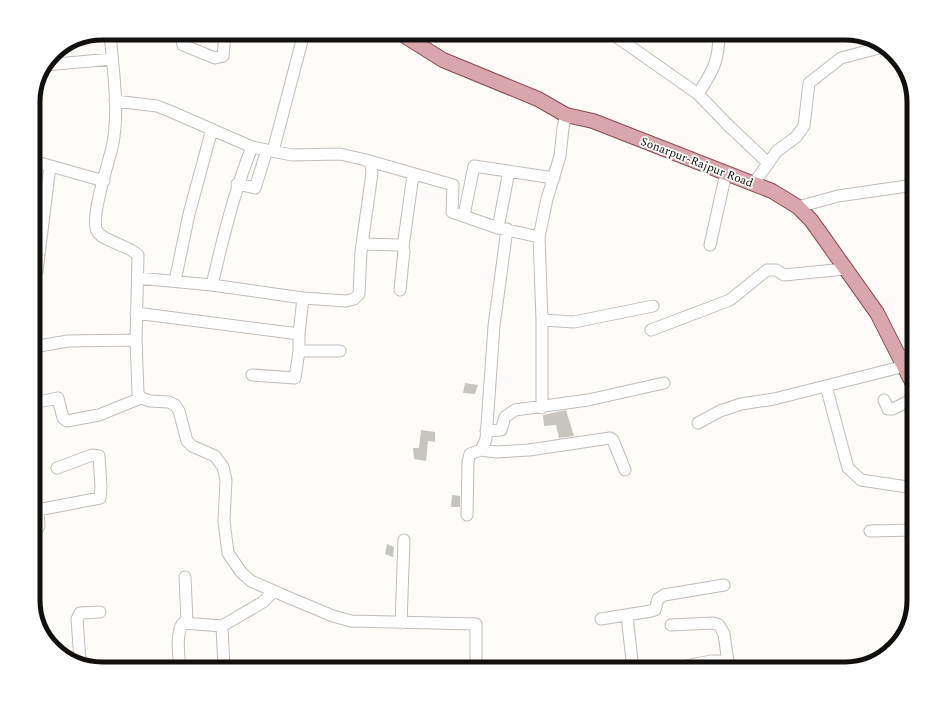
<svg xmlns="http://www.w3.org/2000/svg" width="947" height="702" font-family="Spectral,serif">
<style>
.building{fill:#c8c5c1}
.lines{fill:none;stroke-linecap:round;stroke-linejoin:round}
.minor-casing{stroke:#c2bdba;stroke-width:13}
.major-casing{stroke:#844a52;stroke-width:16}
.minor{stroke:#fff;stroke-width:11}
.major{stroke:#daa6ad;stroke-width:14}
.labels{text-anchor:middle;stroke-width:3.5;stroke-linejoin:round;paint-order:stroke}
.street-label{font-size:12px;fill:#12100f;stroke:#fff}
.rim{fill:none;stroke:#12100f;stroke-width:5}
</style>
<rect width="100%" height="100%" fill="#fefbf9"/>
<path class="building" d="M465,383L478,385L475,394L463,393Z
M566,410L574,436L559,438L556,425L544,426L543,415Z
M421,430L435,432V442L428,441L426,461L414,459L413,448H419Z
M452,495L460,496V507H451Z
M387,544L394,547L393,557L385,554Z"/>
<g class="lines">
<defs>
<path id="minor" d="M110,33C113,71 120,111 112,148C108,164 90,218 97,231C102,241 128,245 138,255L136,340L138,393L141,398L150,401L169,402L175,405L179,411L187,441L192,446L215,456L223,467L226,480L224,521L228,553L241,572L251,581L285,596L333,616L351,621L476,624V669
M181,33L183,45L215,58L223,56L225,33
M611,33L698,94L728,125L768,163
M45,65L112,59
M698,94C713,71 719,61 719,33
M115,101L157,106L172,112L252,147L292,155L340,154L366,160L371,164L372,173L361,252L359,294L354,299L346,301L303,298L212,285L138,278
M273,151L304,33
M366,160L453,185L452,212L498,228
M33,161L104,181
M509,171L498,228L539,237
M754,183L777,151L796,137L804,126L809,83L841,58L879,48L882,45
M237,184L255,188L267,150
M798,207L838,196L914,185
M464,215L474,166L554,178
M362,244L399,245L403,247L404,251L400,290
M710,245L726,173
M403,247L413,175
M37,271L50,166
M175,281L189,214L212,129
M212,285C223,238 234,192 252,147
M136,313L299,334L303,298
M542,320L574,322L653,306
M651,330L730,300L767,270H776L784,275L845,269
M299,334V351H340
M33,347L68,341L136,340
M901,358L914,353
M252,375L295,378L299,351
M826,386L848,468L861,480L914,488
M884,400L888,409H893L914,398
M33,403L58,398L63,418L67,421L99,415L141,398
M542,408V320L539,237L547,199L560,156L563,128L566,115
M698,423L720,411L741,404L774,399L905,366
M486,431L501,430L505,417L515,410L588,400L664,383
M481,450L496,452L529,450L610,438L613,440L625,470
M467,515L468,462L470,454L481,450L486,439L494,326L507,229
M33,531H36L39,526L38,510L100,498L101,487L99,456L92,455L57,468
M870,531L914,530
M185,577L187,622
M627,616L633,669
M601,619L651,611L655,610L658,599L664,595L724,585
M401,623L404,540
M671,625L713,623L719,625L724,634L729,669
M222,626L224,669
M80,661L77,619L80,613L100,612
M180,669C179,657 175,633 183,623L222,626L263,602L274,591
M684,669L686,666L711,661H728"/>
<path id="major" d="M400,33L443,60L538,99L566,115L593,121L772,191L798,207L811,220L877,313L914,386"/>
</defs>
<use href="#minor" class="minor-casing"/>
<use href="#major" class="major-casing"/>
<use href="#minor" class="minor"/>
<use href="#major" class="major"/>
</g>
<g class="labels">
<g class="street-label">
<text transform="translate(697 162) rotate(21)" y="4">Sonarpur-Rajpur Road</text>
</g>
</g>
<path d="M0 0H947V702H0ZM102 40H845A62 62 0 0 1 907 102V600A62 62 0 0 1 845 662H102A62 62 0 0 1 40 600V102A62 62 0 0 1 102 40Z" fill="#fff" fill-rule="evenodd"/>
<path class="rim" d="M102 40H845A62 62 0 0 1 907 102V600A62 62 0 0 1 845 662H102A62 62 0 0 1 40 600V102A62 62 0 0 1 102 40Z"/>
</svg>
